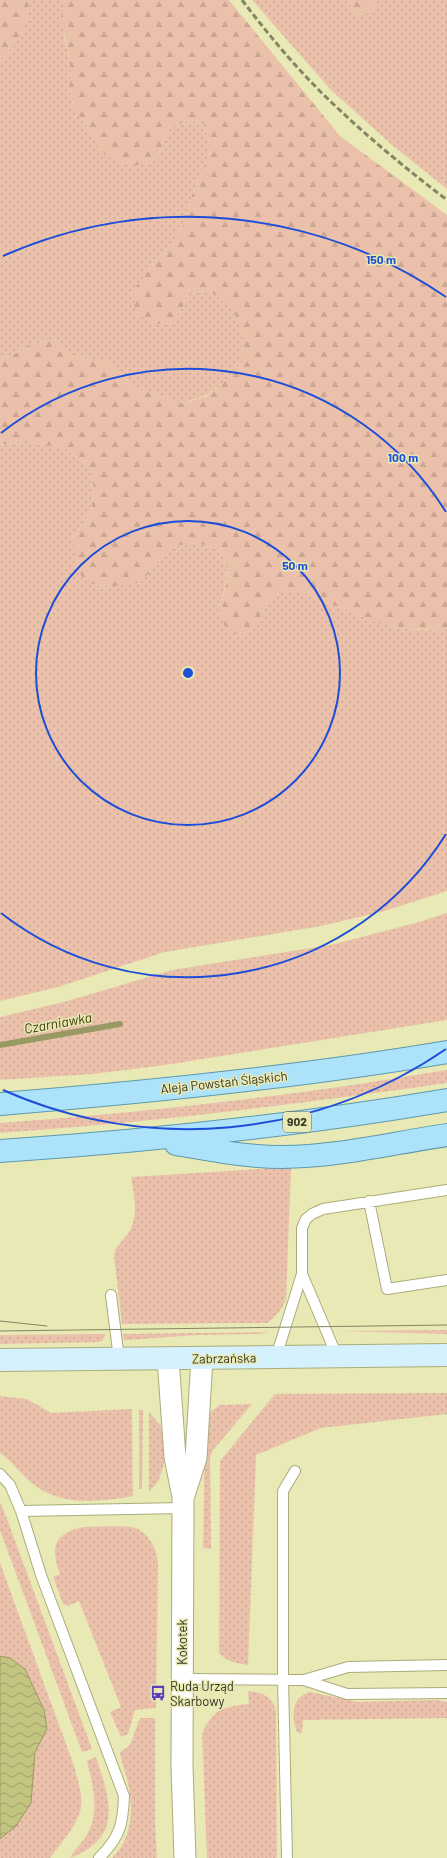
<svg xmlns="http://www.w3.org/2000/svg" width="447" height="1858" font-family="Barlow,sans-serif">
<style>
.grass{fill:url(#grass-dots)}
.forest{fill:url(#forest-firs)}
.water{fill:url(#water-waves);stroke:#999963}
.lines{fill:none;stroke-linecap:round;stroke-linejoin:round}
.stream{stroke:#999963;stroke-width:6}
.lane-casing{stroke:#abac7a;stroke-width:12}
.street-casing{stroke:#abac7a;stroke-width:23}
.secondary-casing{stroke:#abac7a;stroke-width:24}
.primary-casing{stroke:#5e99ac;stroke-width:24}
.lane{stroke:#fff;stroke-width:10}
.street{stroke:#fff;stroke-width:21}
.secondary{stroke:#d5f1fd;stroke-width:22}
.primary{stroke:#ace2fa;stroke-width:22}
.tram{stroke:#848563;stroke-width:1}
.rail{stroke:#848563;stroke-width:3;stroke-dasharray:6 3;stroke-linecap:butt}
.ring{fill:none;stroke:#1d4ed8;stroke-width:2}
.labels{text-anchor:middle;stroke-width:3;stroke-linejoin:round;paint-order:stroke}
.shield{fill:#e8e9b5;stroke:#6b6c4e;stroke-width:1}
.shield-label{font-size:12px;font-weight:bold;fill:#363622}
.street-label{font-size:13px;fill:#363622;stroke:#e8e9b5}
.poi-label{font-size:13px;fill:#363622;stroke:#e8e9b5;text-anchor:start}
.water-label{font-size:14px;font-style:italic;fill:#41400a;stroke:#e8e9b5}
.centre{fill:#1d4ed8;stroke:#e8e9b5;stroke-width:2}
.ring-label{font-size:12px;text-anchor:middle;font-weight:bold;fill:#1d4ed8;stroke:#e8e9b5;stroke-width:3;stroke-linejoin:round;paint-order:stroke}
</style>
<defs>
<pattern id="grass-dots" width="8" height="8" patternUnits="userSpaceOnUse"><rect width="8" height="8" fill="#ebc1ab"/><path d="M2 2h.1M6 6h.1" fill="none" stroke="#caa693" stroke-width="1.8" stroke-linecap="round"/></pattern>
<pattern id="forest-firs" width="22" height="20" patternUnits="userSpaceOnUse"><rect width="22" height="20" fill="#ebc1ab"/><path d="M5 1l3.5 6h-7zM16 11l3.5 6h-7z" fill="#caa693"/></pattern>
<pattern id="water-waves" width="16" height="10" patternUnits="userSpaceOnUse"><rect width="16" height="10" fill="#c3c47f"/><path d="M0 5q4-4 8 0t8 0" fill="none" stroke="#9fa068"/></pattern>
</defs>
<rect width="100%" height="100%" fill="#e8e9b5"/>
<path class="grass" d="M29,0H64V36L70,59V91L75,113L83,121L103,153L157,161L164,138L172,126L190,121L203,122L211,149L192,195L185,223L176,237L145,275L182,309L188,293L209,291L230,306L237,318L243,336L242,362L228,378L208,395L182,403L136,388L106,361L72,356L57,340L31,344L18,352L0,360V60C20,42 27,27 29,0Z
M252,0H347L357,16L373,10L377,0H447V189L392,145L331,90Z
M25,441L66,449L90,469L94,490L91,511L73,538L84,579L99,586L141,582C148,575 167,551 175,547C185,543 195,543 205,545C238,554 226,586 218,609L256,628C261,617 266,598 279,593C299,586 316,598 334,605C354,613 375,623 395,627C412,631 430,630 447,630V891L381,912L321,926L165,952L58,987L0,1001V445Z
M447,913V1020L165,1065L93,1074L0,1080V1017L64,1002L172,970L331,945L419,922Z
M447,1070V1083C299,1104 150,1123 0,1133V1123C150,1112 299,1095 447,1070Z
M291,1167L286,1299C281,1310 277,1316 267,1323L122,1324L114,1255C116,1245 123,1241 129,1232C139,1216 134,1194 131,1177Z
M447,1330V1334L339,1331H340Z
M269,1332L259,1334L197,1335L127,1340H124L123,1334Z
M106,1334L102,1341L98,1342L0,1344V1335Z
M447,1393V1414L321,1428L256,1455L248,1665C237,1663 227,1662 219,1653L220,1461L275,1394Z
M0,1396L27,1399L51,1413L132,1409L133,1496C101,1502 62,1507 33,1484C21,1475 13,1461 0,1453Z
M252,1404L213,1450L210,1457L211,1549L203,1548L205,1435L210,1412L220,1405Z
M139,1410H143L142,1489H139Z
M149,1412L161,1426L165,1444L164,1463L159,1480L149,1492Z
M0,1502L4,1511L92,1749L82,1752L0,1530Z
M84,1527C96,1527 126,1525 135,1528C149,1533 157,1549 158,1563L156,1708L135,1710L128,1734L121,1737L110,1712L121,1707L79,1601L68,1606L63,1604L53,1577L60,1574C50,1547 54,1533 84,1527Z
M0,1563L74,1766C77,1779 83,1793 81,1807C79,1823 60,1845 50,1858H0V1839L16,1826L32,1777L35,1752L47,1729L44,1710L25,1669L10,1658L0,1656Z
M248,1691C262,1692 272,1696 276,1710L277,1858H207L202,1733C215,1708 222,1707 249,1704Z
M310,1692L358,1702L437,1700L447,1702V1718L303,1720L302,1732L300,1734C292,1729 292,1708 297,1701C300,1696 304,1694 310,1692Z
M140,1718H155V1822L157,1858H112C133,1839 134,1805 127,1779C125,1770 121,1762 120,1752L130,1745Z
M96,1757C110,1800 124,1837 70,1858C74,1850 80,1845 85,1838C101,1813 93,1787 87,1761Z"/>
<path class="forest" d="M0,0H29C27,28 21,41 0,60Z
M64,0H229L340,136L447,215V630C430,629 412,631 395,627C374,623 354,613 334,605C316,598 299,586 279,593C266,598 261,617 256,628L240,635L226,629L218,609C227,586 238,554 205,545C195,543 185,543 175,547C167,551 148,575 141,582C127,586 95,590 84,579C75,570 75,550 73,538L91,511L94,490L90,469L66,449L25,441L0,445V360L18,352L31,344L57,340L72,356L106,361L136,388L182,403L208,396L228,378L242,362L243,336L237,318L230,306L209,291L188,293L182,309L173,323L154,324L135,313L133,290L176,237L185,223L192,195L211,149L203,122L190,121L172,126L164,138L157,161L142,165H123L103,153L83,121L75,113L70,91V59L61,20Z
M347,0H377L373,10L357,16Z"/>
<path class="water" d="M0,1656L10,1658L25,1669L44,1710L47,1729L35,1752L31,1803L16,1826L0,1839Z"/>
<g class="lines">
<path class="stream" d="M0,1045L120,1024"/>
<defs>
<path id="lane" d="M369,1201L387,1289L447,1280
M302,1274L337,1356
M111,1295L119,1359
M276,1357L302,1274V1228L306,1219L312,1214L323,1209L447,1190
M0,1474L10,1485L21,1511L183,1508
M21,1511L41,1575L124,1796C123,1825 120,1837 99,1858
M181,1679L304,1680L347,1694L447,1693
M304,1680L348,1667L447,1665
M287,1858L283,1679V1491L295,1471"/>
<path id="street" d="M168,1358L175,1457L183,1497L182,1767L185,1858
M184,1495L196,1458L202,1358"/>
<path id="secondary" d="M0,1360L447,1355"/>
<path id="primary" d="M0,1104C150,1092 299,1077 447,1052
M176,1144C211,1150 246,1157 282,1157C337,1157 392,1143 447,1135
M0,1151C150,1141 299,1125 447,1100"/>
</defs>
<use href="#lane" class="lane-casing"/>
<use href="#street" class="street-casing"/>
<use href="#secondary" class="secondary-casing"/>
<use href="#primary" class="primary-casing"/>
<use href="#lane" class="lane"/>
<use href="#street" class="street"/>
<use href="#secondary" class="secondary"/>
<use href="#primary" class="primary"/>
<path class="tram" d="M0,1321L47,1326
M0,1331L447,1325"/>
<path class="rail" d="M242,0C268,34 295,67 326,97C364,134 405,168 447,200"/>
</g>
<g class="ring">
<circle cx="188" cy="673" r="152"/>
<path d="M446 834A304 304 0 0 1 1 913M1 433A304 304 0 0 1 446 512"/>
<path d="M446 1049A456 456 0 0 1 3 1090M3 256A456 456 0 0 1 446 297"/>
</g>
<defs>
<symbol id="bus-bare" viewBox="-9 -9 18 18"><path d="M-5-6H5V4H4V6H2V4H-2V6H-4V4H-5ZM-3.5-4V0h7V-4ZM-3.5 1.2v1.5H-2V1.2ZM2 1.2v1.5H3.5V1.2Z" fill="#5b3db5" stroke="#e8e9b5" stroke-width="2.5" paint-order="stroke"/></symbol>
</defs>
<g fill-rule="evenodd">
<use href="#bus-bare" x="147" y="1682" width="22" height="22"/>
</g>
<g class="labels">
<rect class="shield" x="283" y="1112" width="28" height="20" rx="3"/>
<g class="shield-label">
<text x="297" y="1126">902</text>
</g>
<g class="street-label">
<text transform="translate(224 1082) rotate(-6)" y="5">Aleja Powstań Śląskich</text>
<text transform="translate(224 1358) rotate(-1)" y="5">Zabrzańska</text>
<text transform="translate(182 1642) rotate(-90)" y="5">Kokotek</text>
</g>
<g class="poi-label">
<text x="170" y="1691">Ruda Urząd<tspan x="170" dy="15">Skarbowy</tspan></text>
</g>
<g class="water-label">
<text transform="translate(58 1023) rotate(-10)" y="5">Czarniawka</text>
</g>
</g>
<circle cx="188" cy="673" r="6" class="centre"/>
<g class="ring-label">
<text x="381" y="264">150 m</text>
<text x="403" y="462">100 m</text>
<text x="295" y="570">50 m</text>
</g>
</svg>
